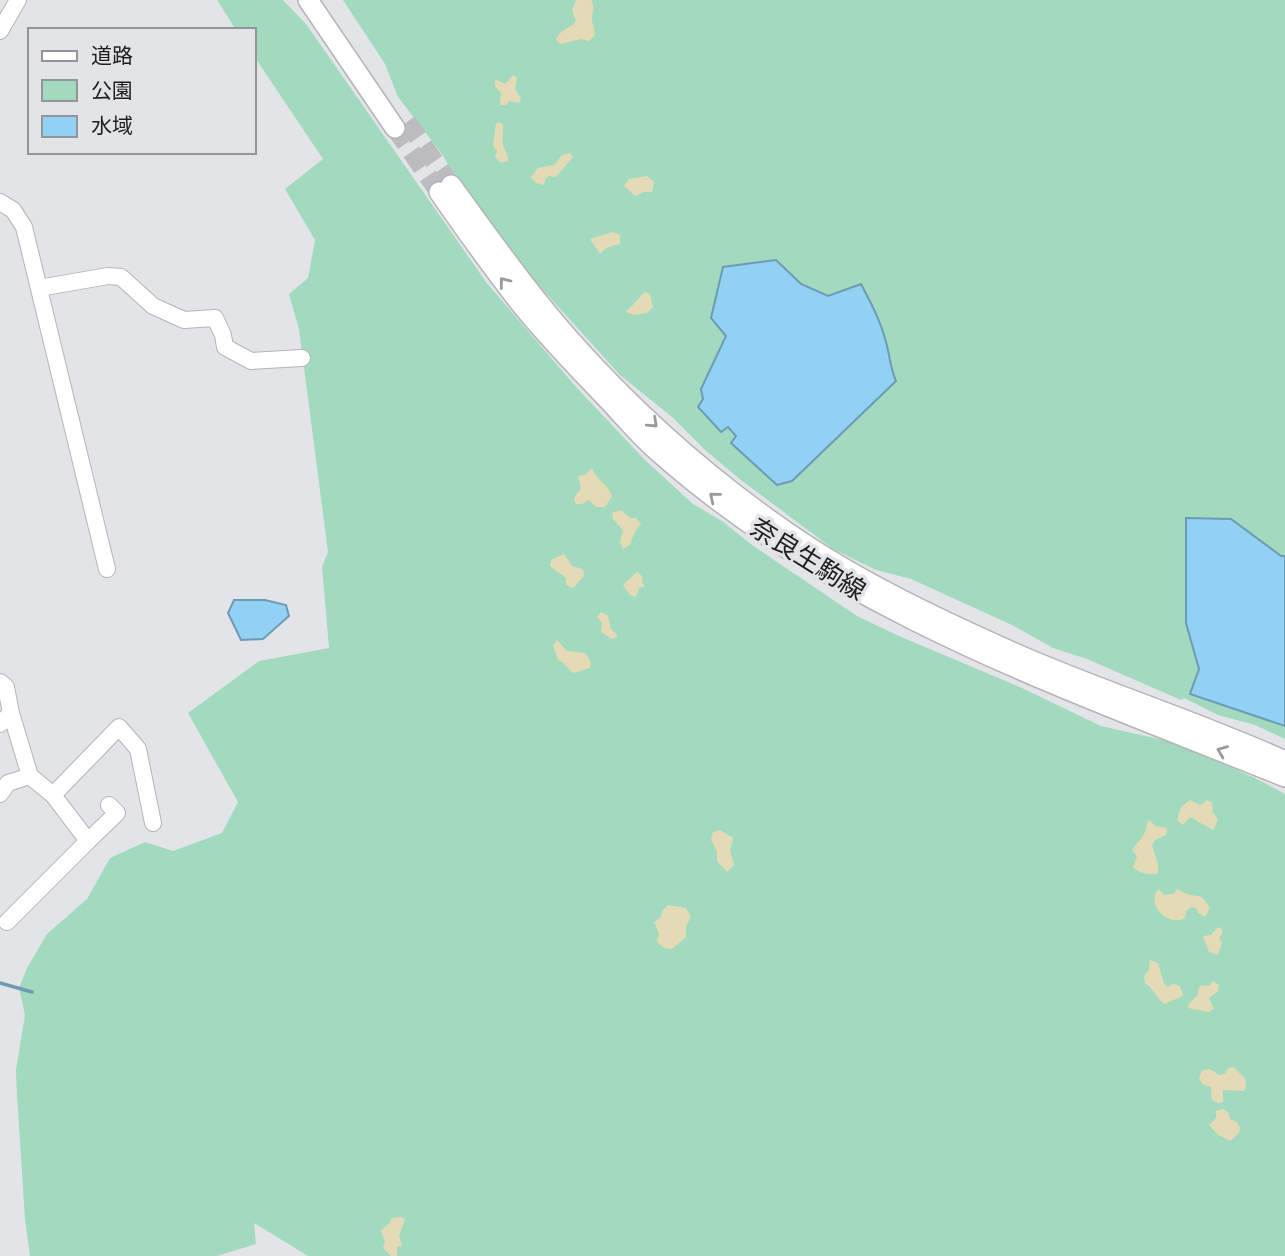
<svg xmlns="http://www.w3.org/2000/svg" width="1285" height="1256" font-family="'PT Sans Narrow','Noto Sans JP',sans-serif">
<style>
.green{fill:#a2dabf}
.sand{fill:#e4dbb6}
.water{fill:#91d1f4;stroke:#6e9bb4;stroke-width:2}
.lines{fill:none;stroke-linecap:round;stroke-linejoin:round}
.stream{stroke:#6e9bb4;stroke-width:3.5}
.major-tunnel{stroke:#bcbcc0;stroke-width:19;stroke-dasharray:19 10;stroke-linecap:butt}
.minor-casing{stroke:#b4b4b8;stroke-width:18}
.major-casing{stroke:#b4b4b8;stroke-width:22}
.minor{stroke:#fff;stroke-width:16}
.major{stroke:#fff;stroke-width:19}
.oneway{stroke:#9a9a9b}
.labels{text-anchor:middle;stroke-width:7;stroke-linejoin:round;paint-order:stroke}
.street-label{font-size:26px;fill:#1e1e20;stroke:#e3e4e8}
</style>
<rect width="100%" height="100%" fill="#e3e4e8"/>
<path class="green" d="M217,0H283L306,24L486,282L577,388L645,460L693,504L722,521L752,545L857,616L899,636L1022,688L1101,726L1177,743L1255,778L1285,794V1256H308L254,1223L256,1244L217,1256H30L25,1219L17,1095L16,1070L25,1015L19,988L27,968L47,934L87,899L110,858L145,842L173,851L222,833L238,802L188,713L259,661L329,648L322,567L328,552L299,329L289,294L308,278L315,240L285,189L323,159L254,56V30H236Z
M343,0H1285V556H1281L1186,623L1199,669L1191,694L1285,726V739L1255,725L1218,715L1184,698L1181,700L1087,659L1053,648L1012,625L911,579L876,570L833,549L741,480L705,450L672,417L620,375L515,259L456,178L442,154L398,97L385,64Z"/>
<path class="sand" d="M576,0H591C596,8 592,11 592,19C592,24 595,30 595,35L589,41L581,39L560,44L556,39C561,29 570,29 576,21L572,10Z
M513,75L517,78L515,89L521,98L519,103L509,101L506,105H500L501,93L495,86V79L505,84Z
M496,123H502C505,131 501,138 503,145C505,152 508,153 508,161L501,163L495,157L497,151L493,146Z
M570,153L573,157L556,177L549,176L545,179L544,185L536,183L531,177L538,168L554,165L562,155Z
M647,176L654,182L652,192H644L635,196L624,186L629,179Z
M612,232L620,235V244L606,248L600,254L590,239Z
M645,292L650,294L653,307L647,313L634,315L626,312Z
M592,468C596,480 607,483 612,496L605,507H596L589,500L582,504H576L574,498L581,488L578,476L585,475Z
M621,510L630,518H636L641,524L634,533L630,545L623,549L620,542L623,530L613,519L612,513Z
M564,554L572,566L583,569L584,576L573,588L566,585V578L550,566L551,560Z
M637,572L642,576V582L645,586L639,588L636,597L630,595L623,585Z
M601,612L608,616L611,629L618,636L612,639L601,632L602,623L597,617Z
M557,640L567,651L585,653L591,662L590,668L573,673C567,668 565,663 558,660L553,645Z
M1190,800L1200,805L1207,800L1212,803L1213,812L1218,820L1213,830L1190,817L1183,825L1177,820L1181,807Z
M1150,820L1155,826L1167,828L1166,835L1155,840L1152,845L1158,865V873C1150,876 1139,873 1133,867L1137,856L1132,850C1139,840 1147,835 1147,822Z
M720,830L733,838L730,851L734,865L727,872L717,861V851L711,840L713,832Z
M1159,889L1164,895L1174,894L1177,889C1181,890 1184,893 1187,894C1201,899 1199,890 1210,908L1205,917L1198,913L1196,908L1191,907L1186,912L1185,918C1169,928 1144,903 1159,889Z
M668,905L686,908L691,917L686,926V937L672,949L664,948L657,942L659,934L654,922L661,917L662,911Z
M1218,927L1222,929V934L1219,938L1222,943L1218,955L1209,952L1203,936L1211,935Z
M1150,960L1158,963L1164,984L1168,987L1173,984L1180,986L1183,996L1164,1004C1157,998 1153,988 1145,983L1144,976L1149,970Z
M1213,981L1219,985L1218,991L1209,998L1214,1009L1209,1012L1188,1008L1189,1004L1198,995V990L1201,985L1209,986Z
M1234,1067C1241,1076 1250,1079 1244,1091L1223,1090V1102L1218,1103L1212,1100L1211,1087L1203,1085L1199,1078L1202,1070L1210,1069L1219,1075L1225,1074L1228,1068Z
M1223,1109L1228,1112L1230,1119L1237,1122L1240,1128L1239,1133L1230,1141L1217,1134L1209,1125L1216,1118V1111Z
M402,1217L405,1220L399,1235L402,1246L397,1247V1256H391L383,1248L385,1242L381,1230L390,1223L391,1218Z"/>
<path class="water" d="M776,260L801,284L828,296L861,284C871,303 881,322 886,342C890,356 890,368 896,381L792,481L777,485L731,443L736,436L728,427L721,432L698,407L703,399L701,389L726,336L711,318L723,267Z
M1186,518L1231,519L1281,556H1285V726L1190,694L1199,669L1186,623Z
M234,600H265L286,605L289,616L263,639L241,640L228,613Z"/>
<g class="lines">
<path class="stream" d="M0,983L32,992"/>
<path class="major-tunnel" d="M407,122L451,185
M395,128L439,192"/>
<defs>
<path id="minor" d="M0,31L18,0
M0,202L13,210L24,227L107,569
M39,288L108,276L121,277L153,306L184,320L215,318L223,335L225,347L251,361L302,358
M0,682L6,687L11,713
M0,724L11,713L30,776L8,783L0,794
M53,795L119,727L138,749L153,823
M88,841L117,813L109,805
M7,922L88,841L53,795L30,776"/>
<path id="major" d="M308,0L395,128
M451,185C490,238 529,294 573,343C633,410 701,471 774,523C846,575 929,615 1010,651C1100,691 1195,720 1285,761
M439,192C466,231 494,270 523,307C550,340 579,370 609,401C624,417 639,435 656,450C836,611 1065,688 1285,777"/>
</defs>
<use href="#minor" class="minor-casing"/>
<use href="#major" class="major-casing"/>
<use href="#minor" class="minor"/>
<use href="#major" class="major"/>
</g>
<defs><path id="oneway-chevron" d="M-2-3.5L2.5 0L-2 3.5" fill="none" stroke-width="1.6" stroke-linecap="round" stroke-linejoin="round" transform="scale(1.75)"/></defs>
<g class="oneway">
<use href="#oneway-chevron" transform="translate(504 282) rotate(-128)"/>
<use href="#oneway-chevron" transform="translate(653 423) rotate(43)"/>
<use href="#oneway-chevron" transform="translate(714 497) rotate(-141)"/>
<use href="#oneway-chevron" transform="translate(1222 751) rotate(-158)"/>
</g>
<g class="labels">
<g class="street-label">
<text transform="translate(808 559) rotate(32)" y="9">奈良生駒線</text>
</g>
</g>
<rect x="28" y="28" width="228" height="126" fill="#e3e4e8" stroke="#949598" stroke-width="2"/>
<rect x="42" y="51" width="35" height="10" fill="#ffffff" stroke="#949598" stroke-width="2"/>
<text x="91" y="63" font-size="21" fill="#1e1e20">道路</text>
<rect x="42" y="80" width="35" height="21" fill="#a2dabf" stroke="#949598" stroke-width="2"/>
<text x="91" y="98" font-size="21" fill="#1e1e20">公園</text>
<rect x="42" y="116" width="35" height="21" fill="#91d1f4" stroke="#949598" stroke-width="2"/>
<text x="91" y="133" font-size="21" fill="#1e1e20">水域</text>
</svg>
